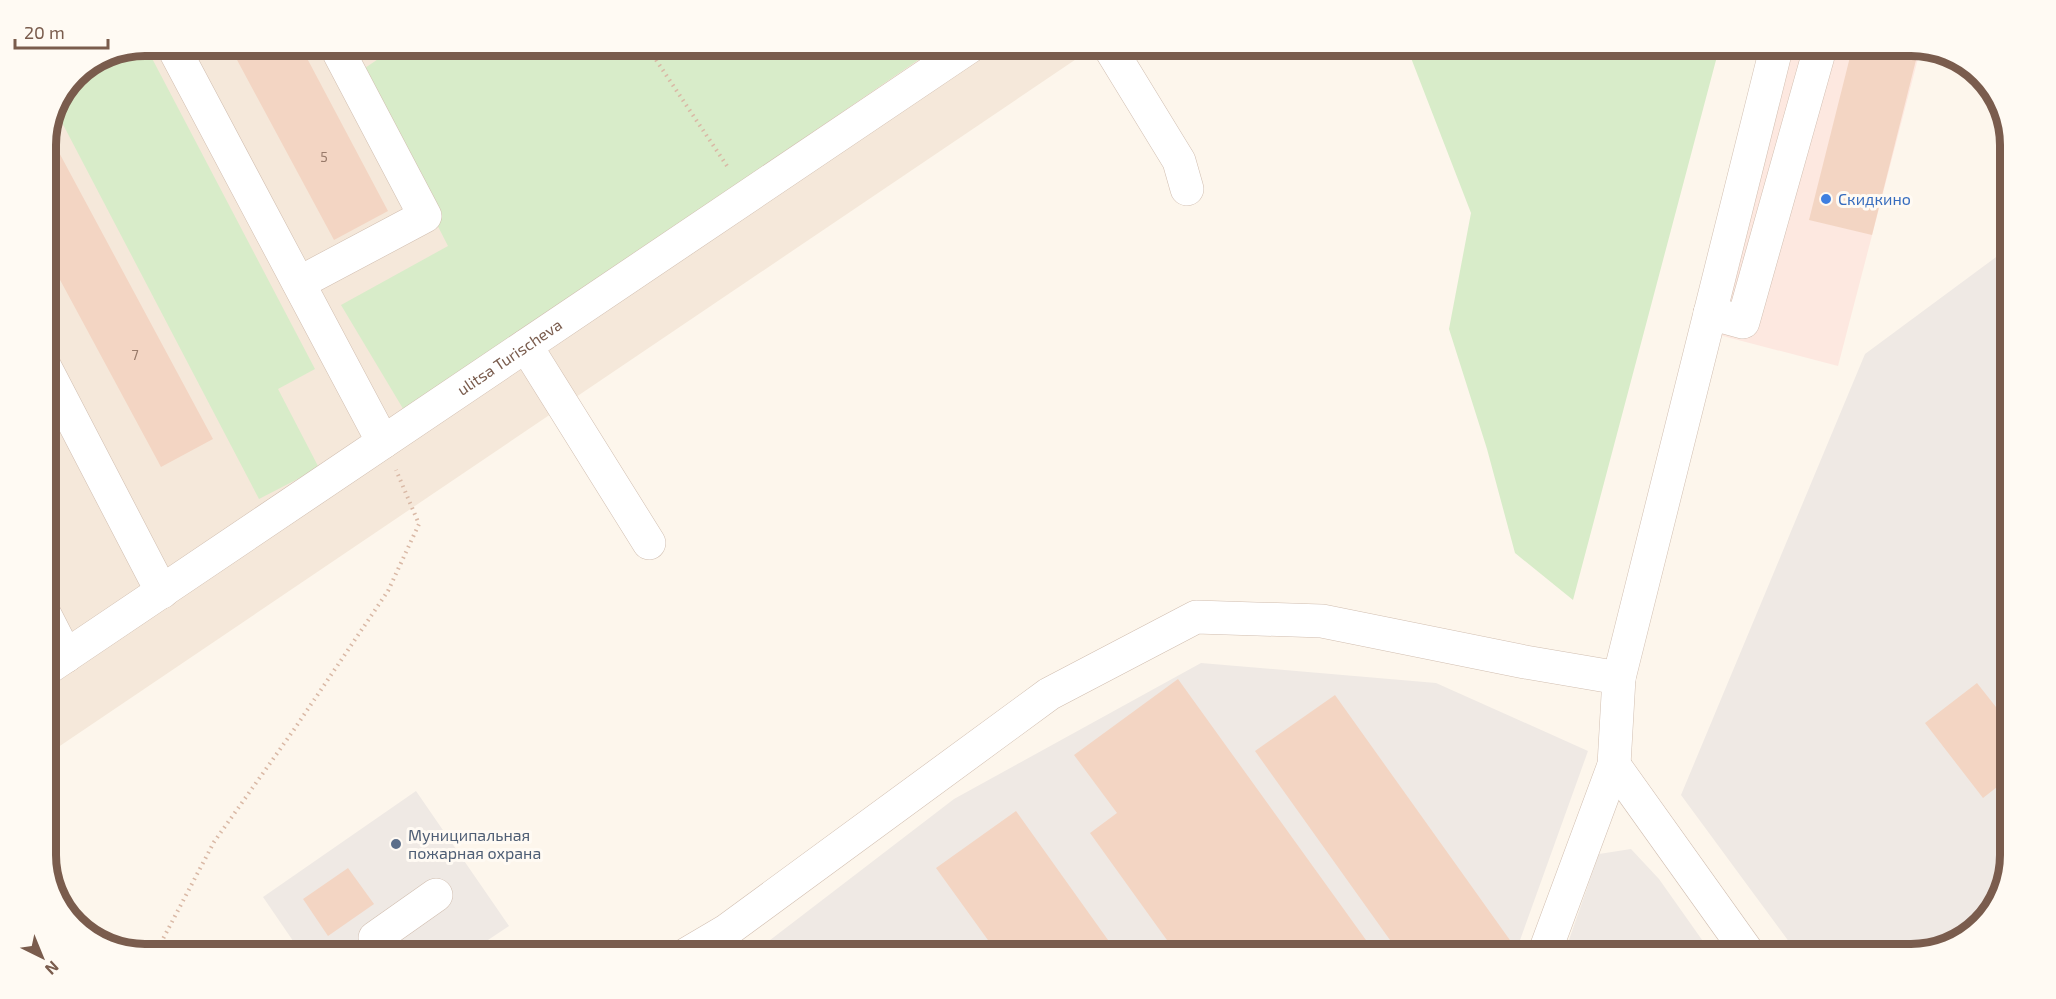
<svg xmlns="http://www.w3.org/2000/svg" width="2056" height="999" font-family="'Exo 2',sans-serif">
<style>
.residential{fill:#f5e8da}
.commercial{fill:#fde8e0}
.industrial{fill:#efe9e4}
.education{fill:#f3e8fa}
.green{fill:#d8ecc9}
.building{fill:#f3d5c3}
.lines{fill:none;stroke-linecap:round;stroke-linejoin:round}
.minor-casing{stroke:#d1beb0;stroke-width:34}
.path{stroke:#d9b8a5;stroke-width:4;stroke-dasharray:1.5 4.5;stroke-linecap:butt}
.minor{stroke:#fff;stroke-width:33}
.shop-dot{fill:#3f7fe0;stroke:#fffaf3;stroke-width:2}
.service-dot{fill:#5c6f8a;stroke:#fffaf3;stroke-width:2}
.labels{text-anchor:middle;stroke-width:6;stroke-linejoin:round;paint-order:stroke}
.number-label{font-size:14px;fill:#987a6a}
.shop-label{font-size:16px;fill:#366cbe;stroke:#fffaf3;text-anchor:start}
.street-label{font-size:16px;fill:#7a5c4d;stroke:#fffaf3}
.service-label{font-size:16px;fill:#4e5e75;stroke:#fffaf3;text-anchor:start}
.rim{fill:none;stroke:#7a5c4d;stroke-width:8}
</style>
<rect width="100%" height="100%" fill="#fdf6ec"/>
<path class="residential" d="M144,45H1097L45,756V138L74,74Z"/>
<path class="commercial" d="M1794,45H1912L1921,47L1838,366L1719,335Z"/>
<path class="industrial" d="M2011,246V855L2001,898L1967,937L1912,954H1798L1681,795L1865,354Z
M1201,663L1436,683L1588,751L1515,954H752L954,799Z
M416,791L509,926L467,954H302L263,897Z
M1631,849L1659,879L1712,954H1564L1599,854Z"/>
<path class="education" d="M360,45H387L367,59Z"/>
<path class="green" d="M145,45L315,369L278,389L319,468L259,499L57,113L74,74Z
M399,45H940L405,412L341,305L448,246L359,72Z
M1406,45H1720L1573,600L1515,553L1487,449L1449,329L1471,213Z"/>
<path class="building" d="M229,45H300L388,211L334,240Z
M1853,45H1891L1918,52L1872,235L1809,220Z
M48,132L213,439L161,467L45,252V138Z
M1178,679L1376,954H1177L1090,833L1117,813L1074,755Z
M1977,683L2011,726V776L1983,798L1925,723Z
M1335,695L1512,943L1497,954H1400L1255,751Z
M1016,811L1118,954H998L936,868Z
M348,868L374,904L328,936L303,899Z"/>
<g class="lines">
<defs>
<g id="minor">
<path d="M172,45L383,442"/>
<path d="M1108,45L1179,161L1187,189"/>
<path d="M299,283L425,216L335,45"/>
<path d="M1710,313L1743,322L1821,45"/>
<path d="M526,346L649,543"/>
<path d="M45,367L162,592"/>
<path d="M45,615L66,656"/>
<path id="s1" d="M45,670L972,45"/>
<path d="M1614,765L1749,954"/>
<path d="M386,954L375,938L436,895"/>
<path d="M687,954L726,931L1049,694L1196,617L1322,621L1525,662L1619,678L1777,45"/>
<path d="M1544,954L1614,765L1619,678"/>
</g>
</defs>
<use href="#minor" class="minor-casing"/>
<path class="path" d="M646,45L729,169
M155,954L214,842L293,731L388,591L419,524L396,470"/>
<use href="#minor" class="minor"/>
</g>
<circle class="shop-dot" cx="1826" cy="199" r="6"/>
<circle class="service-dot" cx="396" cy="844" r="6"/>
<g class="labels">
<g class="number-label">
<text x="324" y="162">5</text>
<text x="135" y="360">7</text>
</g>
<g class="shop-label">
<text x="1838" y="205">Скидкино</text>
</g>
<g class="street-label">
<text dy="6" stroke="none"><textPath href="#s1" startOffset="560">ulitsa Turischeva</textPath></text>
</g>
<g class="service-label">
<text x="408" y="841">Муниципальная<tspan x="408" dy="18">пожарная охрана</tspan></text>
</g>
</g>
<path d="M0 0H2056V999H0ZM145 56H1911A89 89 0 0 1 2000 145V855A89 89 0 0 1 1911 944H145A89 89 0 0 1 56 855V145A89 89 0 0 1 145 56Z" fill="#fffaf3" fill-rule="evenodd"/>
<path class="rim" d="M145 56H1911A89 89 0 0 1 2000 145V855A89 89 0 0 1 1911 944H145A89 89 0 0 1 56 855V145A89 89 0 0 1 145 56Z"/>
<g transform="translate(42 957) rotate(137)" stroke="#fffaf3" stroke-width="4.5" paint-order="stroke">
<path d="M0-4.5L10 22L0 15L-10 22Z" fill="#7a5c4d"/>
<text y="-9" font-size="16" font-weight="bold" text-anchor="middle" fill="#7a5c4d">N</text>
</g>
<path d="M15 39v9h93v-9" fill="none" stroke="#7a5c4d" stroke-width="3"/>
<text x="24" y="39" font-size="18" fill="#7a5c4d" stroke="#fffaf3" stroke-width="4.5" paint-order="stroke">20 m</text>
</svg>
